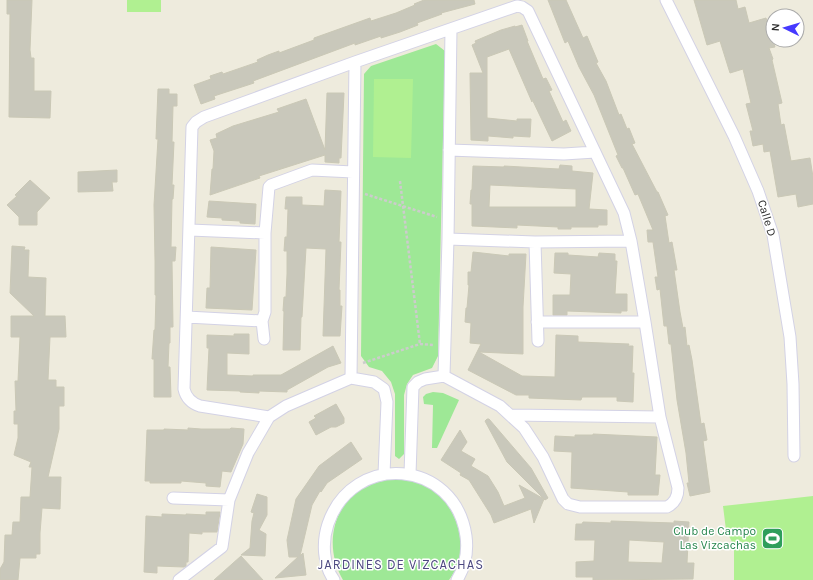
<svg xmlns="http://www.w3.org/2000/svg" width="813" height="580" font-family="Karla,sans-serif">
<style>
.green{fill:#9ee896}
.pitch{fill:#b0f091}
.building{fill:#c9c8bb;stroke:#cac8b6;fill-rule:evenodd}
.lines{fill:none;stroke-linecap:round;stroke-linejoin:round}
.street-casing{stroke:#d3d2e5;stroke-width:13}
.path{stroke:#ccc;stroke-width:2.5;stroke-dasharray:3 2;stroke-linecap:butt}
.street{stroke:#fff;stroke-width:11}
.labels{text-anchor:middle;stroke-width:3;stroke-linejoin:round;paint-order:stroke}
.street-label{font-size:12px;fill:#2c2c2c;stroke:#fff}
.leisure-label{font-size:12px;fill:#27864d;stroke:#fff;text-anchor:end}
.neighbourhood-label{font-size:13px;letter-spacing:1px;fill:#4c4880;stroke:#fff}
</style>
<rect width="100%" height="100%" fill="#eeebdd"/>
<path class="green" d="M436,44L445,51L438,356L432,368L413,375L407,384L404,395V454L399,459L395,456V394L391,382L382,371L369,367L361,356L364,74L371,66Z
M433,392L443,393L459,400L437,448H432L433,405L424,404L423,397L426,394Z
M392,479C402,480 412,480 422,484C457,499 473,549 449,580H343C325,549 330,508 363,488C372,483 382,481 392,479Z"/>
<path class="pitch" d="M127,0H161V12H127Z
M374,79H413L411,158L373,157Z
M813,496V580H734V546L726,530L723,506Z"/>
<path class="building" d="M7,0H32L30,50L31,58H34V91H51L50,118L9,117L10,14H7Z
M424,0H474L475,4L441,13L442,14L417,23L418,25L400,32L381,38V36L355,45V43L253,81L254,83L214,96L215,99L201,104L194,85L211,79L210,76L222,72L223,74L258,62L257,60L268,55L279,51V53L314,40V38L370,18L371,21L396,13L415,5L414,4Z
M548,0H566L583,38L587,36L598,62L596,63L606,81L619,115L621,114L627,129L629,128L635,143L632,144L657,192H658L668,215L665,216L669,243L672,242L677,270H674L680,312L683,328L685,327L687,346L689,345L692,360L701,424L704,423L707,440L703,441L710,492L690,496L687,483H689L686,453L677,400L671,344H669L667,326H664L660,289L657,290L655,277H658L653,242H648L647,230H653L638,194L635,195L623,168H622L616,156L618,155L594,95L579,67L568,41L565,43Z
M694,0H736L738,9L745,7L749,23L766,18L775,47L769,48L773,59L772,60L782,103L778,104L781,125L784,124L791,161L810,158L813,177V204L798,207L796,194L778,197L770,151L764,152L763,144L753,146L750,131H753L746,104L751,103L743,69L730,73L720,41L707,45Z
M522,25L528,41H527L543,79L546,78L552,90L549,91L563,122L566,120L571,131L552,141L532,99V102L509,49L487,57V118L517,121V119H531L530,137L513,136V138L488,136V141L471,140L470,73H483L472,45L476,43L475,41L501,30L515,26V27Z
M158,89H169V94H177V106H173L172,142H174L172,185H174L173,199H172L171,247H176L175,261H172L173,327H170V343H169L168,367H170L171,397H154V359H152L154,330H155L156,295H155V261L154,205L158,139H156Z
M327,93H344L341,158H339V163L325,162V155L259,176L260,178L210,195L212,169H213L214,151L210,140L217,138L216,134L233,126L279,112L277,109L306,99L325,150Z
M560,165L572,166V171L593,173L589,209L607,210V225H598V227H571V229H558V227L517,225V228L472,226V204H470L471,190H472L473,166L504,167V166L559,169ZM490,185L576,189V207H489Z
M117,170V182H112L113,191L78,192V172Z
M30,180L50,198L37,212V225H19V217L7,205L17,196L15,195Z
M325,190L341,191L339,242H341L339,290H340V306H342L340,336H323L326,249L306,248L302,317H301L300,350H283L284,311H283L284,297H286L287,274V251H284L285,237H287L288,209H285L286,197H302V205L324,206Z
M209,201L256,204L255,224L240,223V221L222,220V218L207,217Z
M12,246L25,247L24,250H29L28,277L46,278L45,316H65L66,337H50L48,380H56V387H64V406H59V429L48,477H61L60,509L42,508L40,533V554H36V558H20L18,580H0V569L4,562L5,535H12L13,522H20L21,497H30L32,467H29L31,462L14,455L18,438V424H14V411H16L15,381H18L20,337H11V316H34L10,293Z
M211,247L256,250L252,310L206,308L207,288H210Z
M473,252L509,256V254H526L523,307V354L479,352L522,376L555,377L556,335L578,336V342L629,344L628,346H633L632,373H634L633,402L617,401V397H582L581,400L529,398V395H516L468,370L481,344L470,343L471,323L465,322L466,308H467L469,285H468V272H471Z
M555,253H568V255L598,257L599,253L615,254V261H617L615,294H627V311H621V313L567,311V315H553V295H570L571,274L554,273Z
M234,334H249V354L227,353V375L253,376V375H281L333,346L341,363L328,367L287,390V392L259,391V393L240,392V391L207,390L209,348H207V335L234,336Z
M336,404L344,418V423L336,427H331L316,435L309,422L316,418L314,416Z
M487,419H489L531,468L548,498L545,500L507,462L485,421Z
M188,428L201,429H230L231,428L244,429L243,444L231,472L222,471L220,487L206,486V483L181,481V483H150V481H145L147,430H164V429L188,430Z
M460,430L467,442L461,451L475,459L471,466L488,476L498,492L504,506L525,498L519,485L544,499L534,523L531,509L494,523L491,515L469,480L460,475L461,473L441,460Z
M593,434L657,437L655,475H660L658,495H628V492L571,488L572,452L554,451L555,436L575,437V435H593Z
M351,442L362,459L327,483L321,492L320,491L312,505L300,556L303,553L306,575L275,578L298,557H289L287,540L296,499L319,466Z
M257,494L267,497V515L259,530L266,534L265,556L241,555L250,548L252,521L254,513L251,512Z
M206,512H220L217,532H202V534L189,533L188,562H186V566L184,567L157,566V573L144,572L146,516L162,517V514L186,515V514L206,515Z
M611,521L674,523V521L689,522L687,563H694L693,579L593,580V577H576V562L594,561L595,540H575L576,524H582L583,522L611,523ZM629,540L664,542L662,563L628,562Z
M241,556L263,580H214Z"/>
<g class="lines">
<defs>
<path id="street" d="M666,0L734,136L758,191L773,235L790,337L793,384L794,456
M449,150L564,154L595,152
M190,230L265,233
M448,239L535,242L538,341
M535,242L631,241
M187,317L262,321
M537,322H645
M264,339L262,321L265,312V233L269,187L271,185L312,170L353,172
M444,376L448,239L451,29
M351,378L355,62
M510,415L660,417
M269,417L200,406C191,403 186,398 184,389L192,127L196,122L204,117L355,62L517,6L522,7L528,11L624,213L631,241L645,322L660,417L678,488C678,497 675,503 667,507H580L568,504L563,499L543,457L524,428L500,406L444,376L425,379L418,382L413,387L410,474
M173,498L229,500
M179,580L222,547L229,500L248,453L269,417L286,406L351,378L374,382L384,389L387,402L384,474
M334,580C323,565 322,542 328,524C353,451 455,459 466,536C468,551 465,567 457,580"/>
</defs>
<use href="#street" class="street-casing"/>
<path class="path" d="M400,181L420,344
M365,194L437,217
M363,363L420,344L433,345"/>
<use href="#street" class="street"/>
</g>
<defs>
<symbol id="stadium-square" viewBox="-11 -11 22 22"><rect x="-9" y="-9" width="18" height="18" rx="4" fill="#2e9e5b" stroke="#fff"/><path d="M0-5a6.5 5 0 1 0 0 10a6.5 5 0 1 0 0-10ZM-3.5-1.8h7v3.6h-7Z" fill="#fff"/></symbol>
</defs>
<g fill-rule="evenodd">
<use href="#stadium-square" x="760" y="526" width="25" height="25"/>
</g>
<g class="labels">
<g class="street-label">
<text transform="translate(767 218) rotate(73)" y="4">Calle D</text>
</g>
<g class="leisure-label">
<text x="756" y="535">Club de Campo<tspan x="756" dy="14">Las Vizcachas</tspan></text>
</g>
<g class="neighbourhood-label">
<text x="401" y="569">JARDINES DE VIZCACHAS</text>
</g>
</g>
<g transform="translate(785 28) rotate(275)"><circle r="19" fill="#ffffff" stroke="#ababab"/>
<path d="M0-3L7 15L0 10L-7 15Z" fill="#4639ff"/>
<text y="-6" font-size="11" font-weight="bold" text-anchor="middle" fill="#2c2c2c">N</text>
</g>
</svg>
